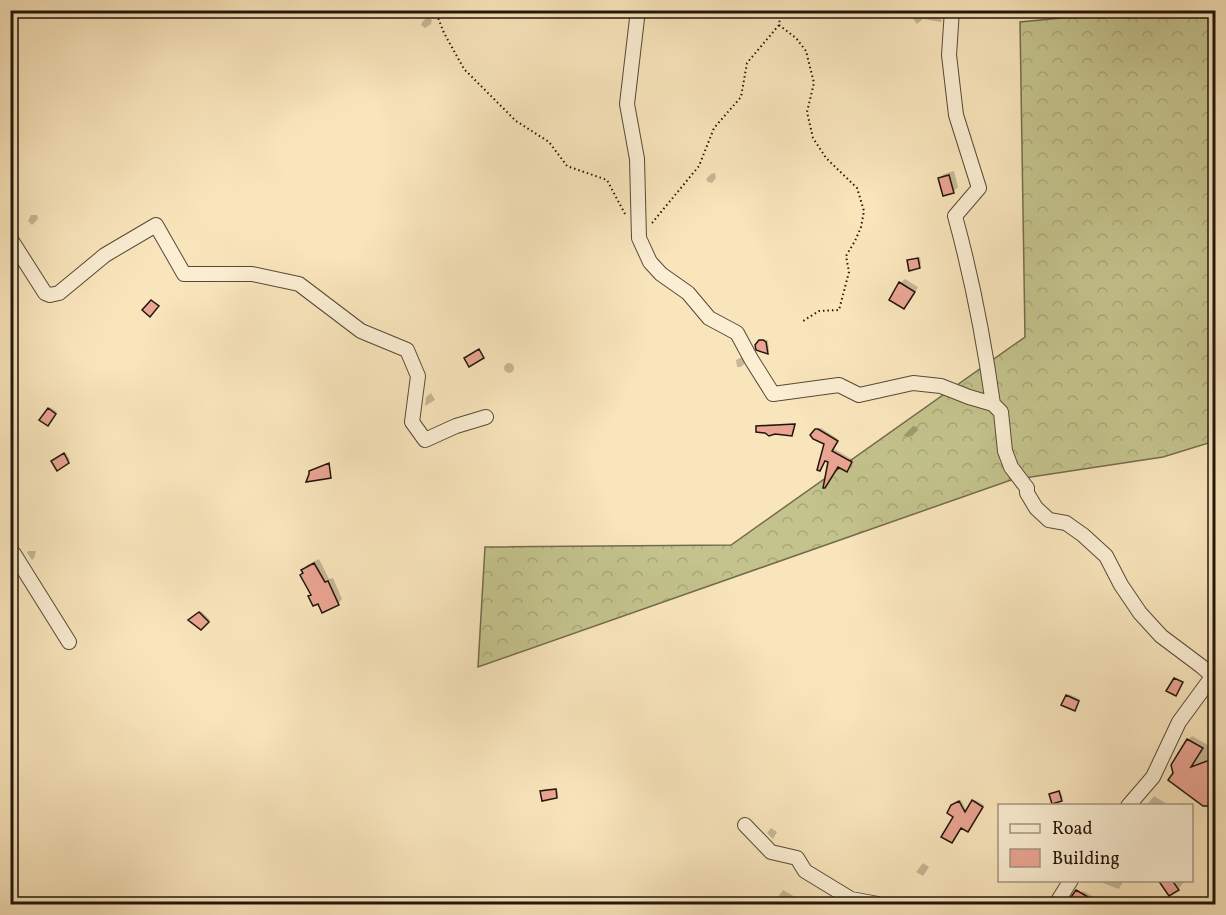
<svg xmlns="http://www.w3.org/2000/svg" width="1226" height="915" font-family="Vollkorn,serif">
<style>
.forest{fill:url(#forest-crowns);stroke:#736c4c;stroke-width:1.5}
.shadow{fill:#0003}
.building{fill:#eba594;stroke:#22150a;stroke-width:1.5}
.lines{fill:none;stroke-linecap:round;stroke-linejoin:round}
.street-casing{stroke:#584936;stroke-width:16}
.path{stroke:#22150a;stroke-width:2;stroke-dasharray:1.5 3;stroke-linecap:butt}
.street{stroke:#fbeed3;stroke-width:14}
</style>
<defs>
<pattern id="forest-crowns" width="20" height="18" patternUnits="userSpaceOnUse" patternTransform="scale(1.5)"><rect width="20" height="18" fill="#c4c38d"/><path d="M2 6a3 3 0 1 1 6 0M12 15a3 3 0 1 1 6 0" fill="none" stroke="#a8a778"/></pattern>
</defs>
<rect width="100%" height="100%" fill="#f9e5bc"/>
<filter id="stains"><feTurbulence type="fractalNoise" baseFrequency=".00333" numOctaves="4"/><feColorMatrix values="0 0 0 0 .2 0 0 0 0 .09 0 0 0 0 .02 0 0 0 .5 -.17"/></filter>
<radialGradient id="worn" r=".72"><stop offset=".6" stop-color="#630" stop-opacity="0"/><stop offset="1" stop-color="#630" stop-opacity=".3"/></radialGradient>
<path class="forest" d="M1133,11H1215V441L1163,457L1011,480L478,667L485,547L731,545L1025,337L1020,22Z"/>
<path class="shadow" d="M920,10H933L942,21L941,22L923,19L917,24L912,17Z
M428,17L432,20L431,24L425,28L421,25L423,21Z
M954,171L958,187L953,192L939,178L944,174Z
M715,173L716,178L712,183L708,182L706,179L711,174Z
M31,215H37L38,218L37,220L32,225L28,221Z
M920,257L921,264L919,266L909,261L910,259Z
M905,279L918,287L909,303L904,307L900,283Z
M764,339L768,341L769,351L768,352L758,349V342Z
M742,357L745,363L741,367H737L736,360Z
M504 368a5 5 0 1 1 10 0a5 5 0 1 1-10 0Z
M431,393L435,400L425,406L426,397Z
M50,407L57,412L49,423V409Z
M796,423L794,432L792,434L758,427L759,425Z
M913,426L917,427L918,430L912,436H903Z
M821,428L838,439L833,448L853,460L849,468L830,461L825,443L814,431L816,429Z
M66,453L70,460L57,468L55,460Z
M28,551H36L34,558L32,560L27,553Z
M319,559L329,579L333,578L342,599L338,604L312,594L303,570L307,565Z
M201,611L210,620L201,628L191,620Z
M1069,694L1080,699L1075,709L1067,696Z
M1192,736L1216,750V769L1213,770L1205,784L1216,792V802L1209,809L1170,779L1188,740Z
M557,788L558,795L557,797L542,791L544,789Z
M1060,790L1063,798L1061,800L1051,794Z
M1154,796L1167,804L1166,806H1146Z
M961,800L967,812L975,800L984,805L970,828L955,803Z
M771,828L777,832L773,839L767,833Z
M923,863L929,867L923,876L916,872Z
M1095,880H1124L1119,889Z
M1174,880H1183L1184,882L1178,889L1174,887H1178Z
M783,890L797,898L793,904H773Z
M1083,891L1107,904H1120H1068L1074,896L1081,893Z"/>
<path class="building" d="M949,175L954,193L943,196L938,178Z
M918,258L920,268L909,271L907,260Z
M899,282L915,292L904,309L889,300Z
M151,300L159,306L150,317L142,310Z
M759,340H763L766,342L768,354L756,350L755,345Z
M479,349L484,358L469,367L464,358Z
M48,408L56,414L48,426L39,420Z
M795,424L792,436L775,434L769,436L765,433L756,432V426Z
M815,429H818L838,441L832,451L852,462L847,472L838,467L825,488H823L828,462L825,461L820,471L817,470L824,444L813,439L810,435Z
M64,453L69,463L57,471L51,461Z
M329,463L331,478L306,482L309,474V471Z
M314,563L325,582L328,581L339,605L322,613L318,604L313,606L308,596L311,595L300,575L303,573L301,570Z
M199,612L209,622L201,630L188,620Z
M1174,678L1183,682L1176,696L1166,691Z
M1066,695L1079,701L1075,711L1061,705Z
M1187,739L1203,748L1191,767L1215,758V806H1203L1168,780L1173,773L1171,765Z
M556,789L557,798L542,801L540,791Z
M1059,791L1062,801L1052,804L1049,794Z
M972,800L983,807L968,832L961,828L952,843L941,837L953,817L947,813L951,805L959,801L965,812Z
M1158,880H1172L1179,890L1169,896Z
M1076,890L1100,904H1066Z"/>
<g class="lines">
<defs>
<path id="street" d="M638,10L627,104L637,159L639,238L650,262L661,274L688,293L709,318L737,333L751,359L773,394L839,385L859,395L913,383L941,386L969,397L993,404L1001,412L1005,451L1011,467L1027,488V493L1036,508L1049,520L1066,523L1083,535L1106,556L1121,585L1140,613L1161,636L1201,666L1216,679
M952,10L949,55L956,115L979,188L955,216C972,278 984,340 993,404
M10,238L45,293L50,295L59,293L105,255L156,225L184,274H252L299,284L361,331L407,350L418,376L412,422L425,440L456,426L486,417
M10,551L14,554L69,642
M1128,806L1153,777L1179,722L1212,677
M745,825L771,852L797,858L805,871L851,899L878,904
M1056,904L1071,880"/>
</defs>
<use href="#street" class="street-casing"/>
<path class="path" d="M435,10L444,33L464,69L516,121L549,142L567,166L607,180L625,214
M779,25L796,38L806,51L814,83L807,112L813,138L826,158L857,188L864,211L861,227L855,241L846,256L849,272L839,310L819,311L803,321
M652,223L699,166L714,128L741,97L747,63L779,25L781,10"/>
<use href="#street" class="street"/>
</g>
<rect width="1226" height="915" fill="none" stroke="#f9e5bc" stroke-width="36"/>
<rect x="12" y="12" width="1202" height="891" fill="none" stroke="#22150a" stroke-width="3"/>
<rect x="18" y="18" width="1190" height="879" fill="none" stroke="#22150a" stroke-width="1.5"/>
<rect x="998" y="804" width="195" height="78" fill="#fbeed3" stroke="#a49783" stroke-width="1.5"/>
<rect x="1010" y="824" width="30" height="9" fill="#fbeed3" stroke="#a49783" stroke-width="1.5"/>
<text x="1052" y="834" font-size="18" fill="#22150a">Road</text>
<rect x="1010" y="849" width="30" height="18" fill="#eba594" stroke="#a49783" stroke-width="1.5"/>
<text x="1052" y="864" font-size="18" fill="#22150a">Building</text>
<rect width="100%" height="100%" filter="url(#stains)"/>
<rect width="100%" height="100%" fill="url(#worn)"/>
</svg>
